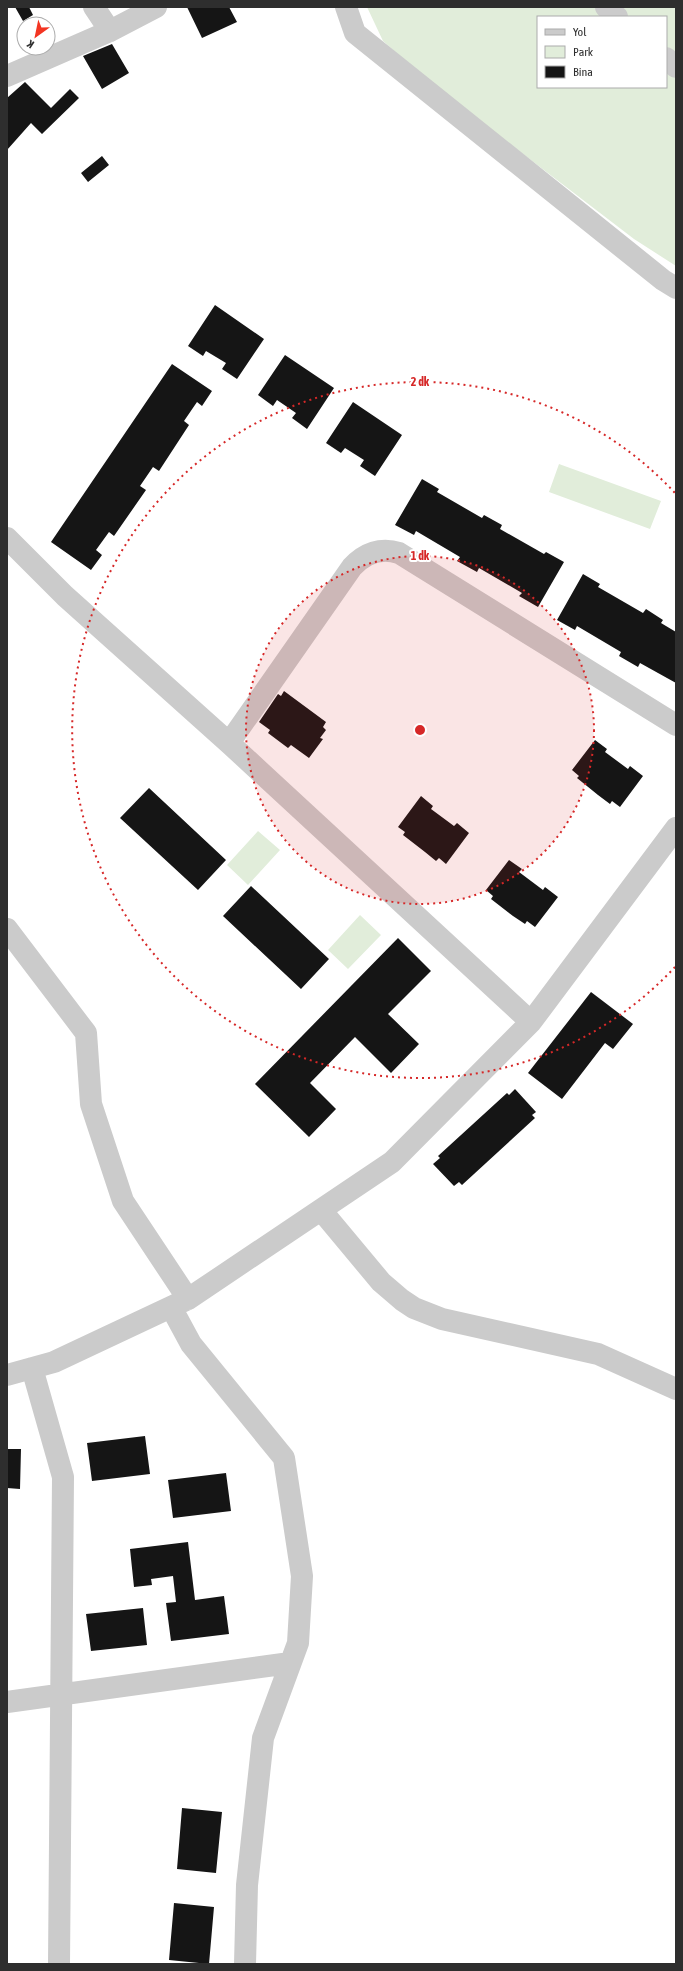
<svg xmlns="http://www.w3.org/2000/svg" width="683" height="1971" font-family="'Asap Condensed',sans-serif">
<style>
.green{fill:#e1edda;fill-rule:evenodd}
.building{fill:#151515}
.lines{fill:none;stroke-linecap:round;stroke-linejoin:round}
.minor{stroke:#cbcbcb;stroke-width:22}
.ring{fill:none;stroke:#d62828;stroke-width:2;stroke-dasharray:2 4}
.centre{fill:#d62828;stroke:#fff;stroke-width:2}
.ring-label{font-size:12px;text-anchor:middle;font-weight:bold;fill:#d62828;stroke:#fff;stroke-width:4;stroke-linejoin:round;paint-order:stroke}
</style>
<rect width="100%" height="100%" fill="#fff"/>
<path class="green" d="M367,7H676V266L634,239L434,86L383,41ZM538,17H666V87H538Z
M559,464L661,501L650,529L549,492Z
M258,831L280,850L248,885L227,865Z
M360,915L381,935L348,969L328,950Z"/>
<path class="building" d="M15,7H29L33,15L23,21Z
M187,7H229L237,22L202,38Z
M112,44L129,73L102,89L83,56Z
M25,82L51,108L70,89L79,98L42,134L31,123L7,150V98Z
M102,156L109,165L88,182L81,173Z
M215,305L264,339L237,379L222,369L226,363L206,351L203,356L188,346Z
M285,355L334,388L307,429L292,418L296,413L277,400L273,406L258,395Z
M172,364L212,391L202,406L197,402L184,421L189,425L159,471L153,467L140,486L146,490L114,536L109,532L96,550L102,555L91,570L51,542Z
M353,402L402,435L375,476L360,466L364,460L345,448L341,453L326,443Z
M422,479L439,489L437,492L482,518L484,515L502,525L500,529L544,554L546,552L564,562L538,607L519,596L522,593L479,568L477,572L457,561L460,557L416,531L414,535L395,525Z
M583,574L600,584L598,587L643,613L646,609L663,620L661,623L676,632V683L640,663L638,667L619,656L621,652L577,626L575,630L557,620Z
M284,691L326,722L323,727L326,730L320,738L323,739L309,758L291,745L288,748L268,733L270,730L259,722L278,694L281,696Z
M595,740L607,749L605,752L628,769L630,766L643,776L620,807L612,801L610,804L598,795L577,778L579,776L572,770Z
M149,788L226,860L198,890L120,818Z
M421,796L433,806L431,809L454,826L457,823L469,833L446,864L439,858L436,861L425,852L403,835L405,832L398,827Z
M509,860L522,869L519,872L543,890L545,887L558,897L535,927L527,921L525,924L513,916L491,899L493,896L486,890Z
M251,886L329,959L301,989L223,916Z
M398,938L431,971L388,1014L419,1044L391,1073L355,1037L310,1083L336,1109L309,1137L255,1084Z
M591,992L633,1024L613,1049L605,1043L562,1099L528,1073Z
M515,1089L536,1112L532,1115L535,1118L462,1185L459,1182L454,1186L433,1164L440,1158L438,1156L507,1093L509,1095Z
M145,1436L150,1474L92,1481L87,1443Z
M7,1449H21L20,1489L7,1488Z
M226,1473L231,1511L173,1518L168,1480Z
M188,1542L195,1600L224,1596L229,1634L171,1641L166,1603L176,1602L173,1576L151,1579L152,1585L134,1587L130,1549Z
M143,1608L147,1645L91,1651L86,1614Z
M182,1808L222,1812L216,1873L177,1869Z
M174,1903L214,1907L209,1964L169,1960Z"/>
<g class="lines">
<path class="minor" d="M94,7L110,31
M346,7L355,33L663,280L676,288
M606,7L617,17
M666,58L676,67
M7,76L110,31L156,7
M7,538L65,596L229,743L531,1022
M229,743L352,567C365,553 381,547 399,553L676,725
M7,929L86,1033L91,1104L123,1201L188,1299
M321,1210L381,1282L402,1300L414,1308L442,1319L598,1354L676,1389
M171,1307L191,1344L284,1458L302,1576L298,1643L263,1738L247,1885L245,1964
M32,1368L63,1477L59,1964
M7,1375L54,1362L188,1299L392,1162L531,1022L676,828
M7,1702L290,1663"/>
</g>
<circle cx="420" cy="730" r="174" fill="#d62828" fill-opacity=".12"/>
<g class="ring">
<circle cx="420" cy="730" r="174"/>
<path d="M675 967A348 348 0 1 1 675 493"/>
</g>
<circle cx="420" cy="730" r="6" class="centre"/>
<g class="ring-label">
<text x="420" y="386">2 dk</text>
<text x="420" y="560">1 dk</text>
</g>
<rect width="683" height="1971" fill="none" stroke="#2e2e2e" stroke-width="16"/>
<rect x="537" y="16" width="130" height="72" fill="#ffffff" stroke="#ababab"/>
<rect x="545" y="29" width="20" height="6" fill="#cbcbcb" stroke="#ababab"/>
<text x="573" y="36" font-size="12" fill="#2e2e2e">Yol</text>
<rect x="545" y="46" width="20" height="12" fill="#e1edda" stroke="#ababab"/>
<text x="573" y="56" font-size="12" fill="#2e2e2e">Park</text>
<rect x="545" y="66" width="20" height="12" fill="#151515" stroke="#ababab"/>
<text x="573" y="76" font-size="12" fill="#2e2e2e">Bina</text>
<g transform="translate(36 36) rotate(213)"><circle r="19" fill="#ffffff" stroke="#ababab"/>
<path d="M0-3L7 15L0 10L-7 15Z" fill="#f33522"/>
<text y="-6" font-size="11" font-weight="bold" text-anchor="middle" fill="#2e2e2e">K</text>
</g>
</svg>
